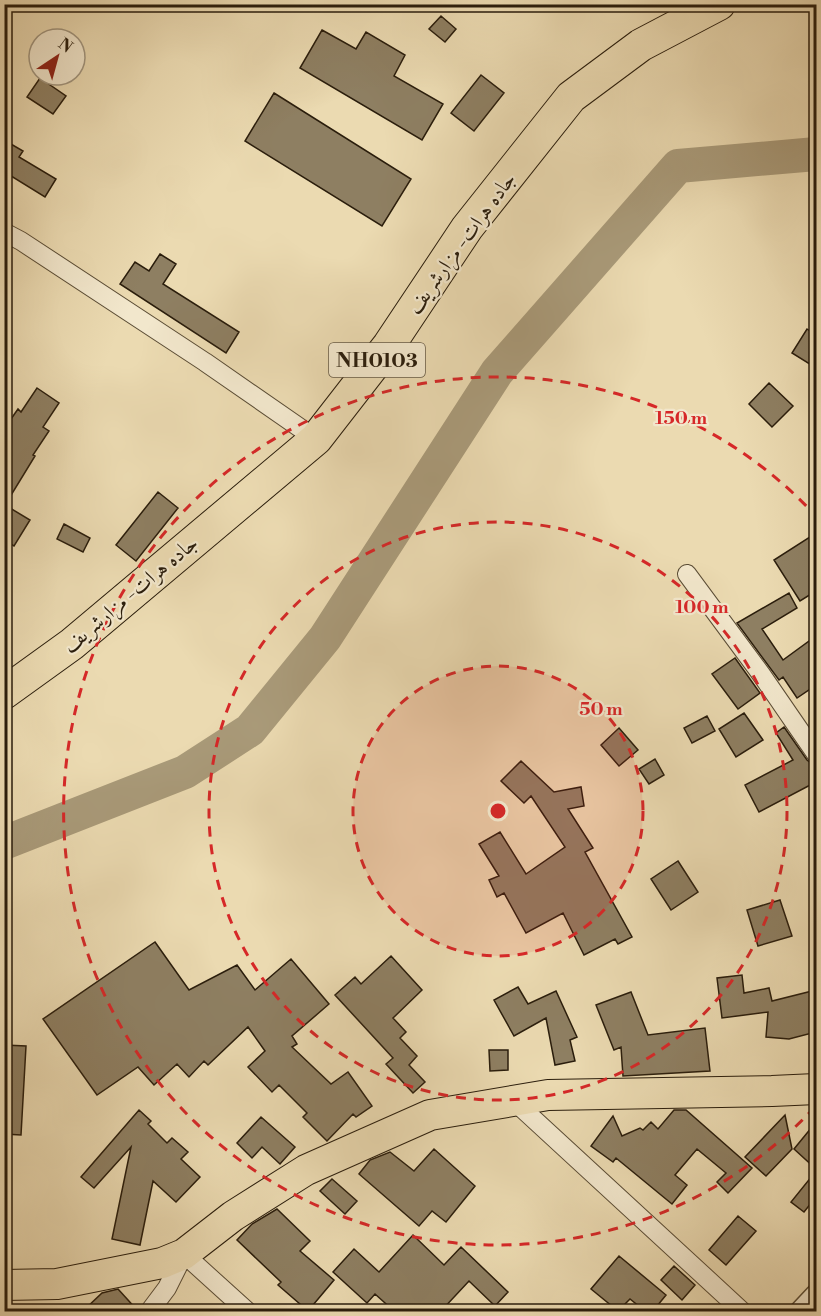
<svg xmlns="http://www.w3.org/2000/svg" width="821" height="1316" font-family="'Libre Bodoni',Amiri,serif">
<style>
.lines{fill:none;stroke-linecap:round;stroke-linejoin:round}
.river{stroke:#a99a79;stroke-width:34}
.building{fill:#8e7f62;stroke:#2a1d0c;stroke-width:1.5}
.minor-casing{stroke:#5a4c35;stroke-width:20}
.tertiary-casing{stroke:#5a4c35;stroke-width:25}
.primary-casing{stroke:#2a1d0c;stroke-width:32}
.trunk-casing{stroke:#2a1d0c;stroke-width:34}
.minor{stroke:#f2e7cc;stroke-width:18}
.tertiary{stroke:#f2e7cc;stroke-width:22}
.primary{stroke:#ebdab1;stroke-width:30}
.trunk{stroke:#ebdab1;stroke-width:32}
.ring{fill:none;stroke:#d62828;stroke-width:3;stroke-dasharray:10 8}
.labels{text-anchor:middle;stroke-width:4.5;stroke-linejoin:round;paint-order:stroke}
.shield{fill:#f2e7cc;stroke:#665a46;stroke-width:1.5}
.shield-label{font-size:20px;font-weight:bold;fill:#2a1d0c}
.street-label{font-size:21px;fill:#2a1d0c;stroke:#f2e7cc}
.centre{fill:#d62828;stroke:#f2e7cc;stroke-width:3}
.ring-label{font-size:18px;text-anchor:middle;font-weight:bold;fill:#d62828;stroke:#f2e7cc;stroke-width:4.5;stroke-linejoin:round;paint-order:stroke}
</style>
<rect width="100%" height="100%" fill="#ebdab1"/>
<filter id="stains"><feTurbulence type="fractalNoise" baseFrequency=".00333" numOctaves="4"/><feColorMatrix values="0 0 0 0 .2 0 0 0 0 .09 0 0 0 0 .02 0 0 0 .5 -.17"/></filter>
<radialGradient id="worn" r=".72"><stop offset=".6" stop-color="#630" stop-opacity="0"/><stop offset="1" stop-color="#630" stop-opacity=".3"/></radialGradient>
<g class="lines">
<path class="river" d="M4,843L185,772L250,730L325,638L497,372L678,166L816,154"/>
</g>
<path class="building" d="M441,16L456,29L445,42L429,29Z
M322,30L356,49L366,32L405,55L394,76L443,104L422,140L300,68Z
M481,75L504,93L474,131L451,113Z
M40,78L66,96L53,114L27,97Z
M274,93L411,179L382,226L245,141Z
M4,140L23,151L19,157L56,179L45,197L8,174L4,180Z
M160,254L176,264L163,284L239,332L226,353L120,284L135,262L149,271Z
M807,329L816,335V368L792,353Z
M769,383L793,406L772,427L749,404Z
M37,388L59,403L43,427L49,431L33,455L35,456L5,505L30,520L14,546L4,540V429L18,409L21,412Z
M158,492L178,508L136,561L116,545Z
M64,524L90,538L83,552L57,539Z
M816,533V591L800,601L774,560Z
M789,593L797,608L762,629L783,660L816,636V685L797,698L783,677L779,680L737,623Z
M735,658L760,693L738,709L712,674Z
M744,713L763,740L736,757L719,729Z
M707,716L715,731L692,743L684,728Z
M784,727L807,760L816,767V782L759,812L745,785L793,760L776,733Z
M619,728L638,750L619,766L601,745Z
M655,759L664,775L649,784L639,769Z
M521,761L554,792L581,787L584,806L568,809L593,848L585,852L632,937L618,944L615,939L584,955L563,913L526,933L504,893L497,897L489,880L499,876L479,844L500,832L526,874L565,847L531,796L524,803L501,781Z
M678,861L698,892L671,910L651,879Z
M780,900L792,936L758,946L747,910Z
M155,942L189,990L237,965L255,990L291,959L329,1004L292,1036L297,1044L292,1047L331,1084L348,1072L372,1106L356,1117L353,1114L327,1141L303,1117L307,1113L279,1085L272,1092L248,1067L265,1051L248,1027L208,1065L204,1061L189,1077L177,1064L154,1085L138,1067L97,1095L43,1019Z
M391,956L422,990L393,1018L406,1032L400,1038L417,1056L409,1065L425,1082L413,1093L386,1064L393,1058L335,995L355,977L361,984Z
M742,975L744,993L769,988L772,1001L816,990V1032L789,1039L766,1037L768,1012L722,1018L717,978Z
M518,987L528,1004L556,991L577,1037L570,1040L575,1061L555,1065L546,1018L514,1036L494,1000Z
M631,992L648,1035L705,1028L710,1071L623,1076L621,1047L614,1050L596,1005Z
M4,1045L26,1046L21,1135L4,1134Z
M489,1050H508V1070L490,1071Z
M139,1110L151,1121L148,1124L167,1143L172,1138L188,1152L181,1159L200,1177L176,1202L153,1181L140,1245L112,1239L131,1147L94,1188L81,1177Z
M674,1110H686L752,1168L728,1193L717,1182L726,1173L697,1149L675,1175L687,1185L672,1204L616,1158L613,1162L591,1146L613,1116L622,1136L640,1128L643,1130L651,1122L658,1129Z
M785,1115L792,1149L766,1176L745,1157Z
M261,1117L295,1147L280,1164L262,1147L252,1158L237,1143Z
M816,1122V1169L794,1149Z
M434,1149L475,1186L446,1222L432,1211L419,1226L359,1174L370,1160L390,1152L414,1171Z
M816,1171V1197L804,1212L791,1202Z
M332,1179L357,1201L345,1214L320,1191Z
M277,1209L310,1241L300,1251L334,1280L308,1311L278,1285L281,1282L237,1240L252,1224Z
M738,1216L756,1231L726,1265L709,1250Z
M413,1235L444,1265L461,1247L508,1292L495,1306L469,1281L441,1311H394L375,1294L367,1303L333,1272L354,1249L379,1272Z
M619,1256L666,1295L653,1311H645L630,1299L618,1311L591,1289Z
M674,1266L695,1285L682,1300L661,1280Z
M118,1289L138,1311H83L102,1293Z"/>
<g class="lines">
<defs>
<path id="minor" d="M4,232L21,241L205,362L316,439
M687,574L761,674L816,754
M513,1100L743,1312
M149,1312L167,1288L184,1254L248,1312"/>
<path id="tertiary" d="M801,1312L816,1296"/>
<path id="primary" d="M4,1285L57,1284L162,1263L184,1254L233,1216L306,1170L430,1115L548,1095L772,1091L816,1089"/>
<path id="trunk" d="M4,693L72,644L316,439L389,345L467,228L571,97L641,45L719,4"/>
</defs>
<use href="#minor" class="minor-casing"/>
<use href="#tertiary" class="tertiary-casing"/>
<use href="#primary" class="primary-casing"/>
<use href="#trunk" class="trunk-casing"/>
<use href="#minor" class="minor"/>
<use href="#tertiary" class="tertiary"/>
<use href="#primary" class="primary"/>
<use href="#trunk" class="trunk"/>
</g>
<circle cx="498" cy="811" r="145" fill="#d62828" fill-opacity=".12"/>
<g class="ring">
<circle cx="498" cy="811" r="145"/>
<circle cx="498" cy="811" r="289"/>
<path d="M815 1107A434 434 0 1 1 815 515"/>
</g>
<g class="labels">
<rect class="shield" x="329" y="343" width="96" height="34" rx="4.5"/>
<g class="shield-label">
<text x="377" y="367">NH0103</text>
</g>
<g class="street-label">
<text transform="translate(461 243) rotate(-54)" y="7">جاده هرات- مزارشریف</text>
<text transform="translate(130 594) rotate(-40)" y="7">جاده هرات- مزارشریف</text>
</g>
</g>
<circle cx="498" cy="811" r="9" class="centre"/>
<g class="ring-label">
<text x="681" y="424">150 m</text>
<text x="702" y="613">100 m</text>
<text x="601" y="715">50 m</text>
</g>
<rect width="821" height="1316" fill="none" stroke="#ebdab1" stroke-width="24"/>
<rect x="6" y="6" width="809" height="1304" fill="none" stroke="#2a1d0c" stroke-width="3"/>
<rect x="12" y="12" width="797" height="1292" fill="none" stroke="#2a1d0c" stroke-width="1.5"/>
<g transform="translate(57 57) rotate(36)"><circle r="28" fill="#f2e7cc" stroke="#a2967f" stroke-width="1.5"/>
<path d="M0-4.5L10 22L0 15L-10 22Z" fill="#8f2418"/>
<text y="-9" font-size="16" font-weight="bold" text-anchor="middle" fill="#2a1d0c">N</text>
</g>
<rect width="100%" height="100%" filter="url(#stains)"/>
<rect width="100%" height="100%" fill="url(#worn)"/>
</svg>
